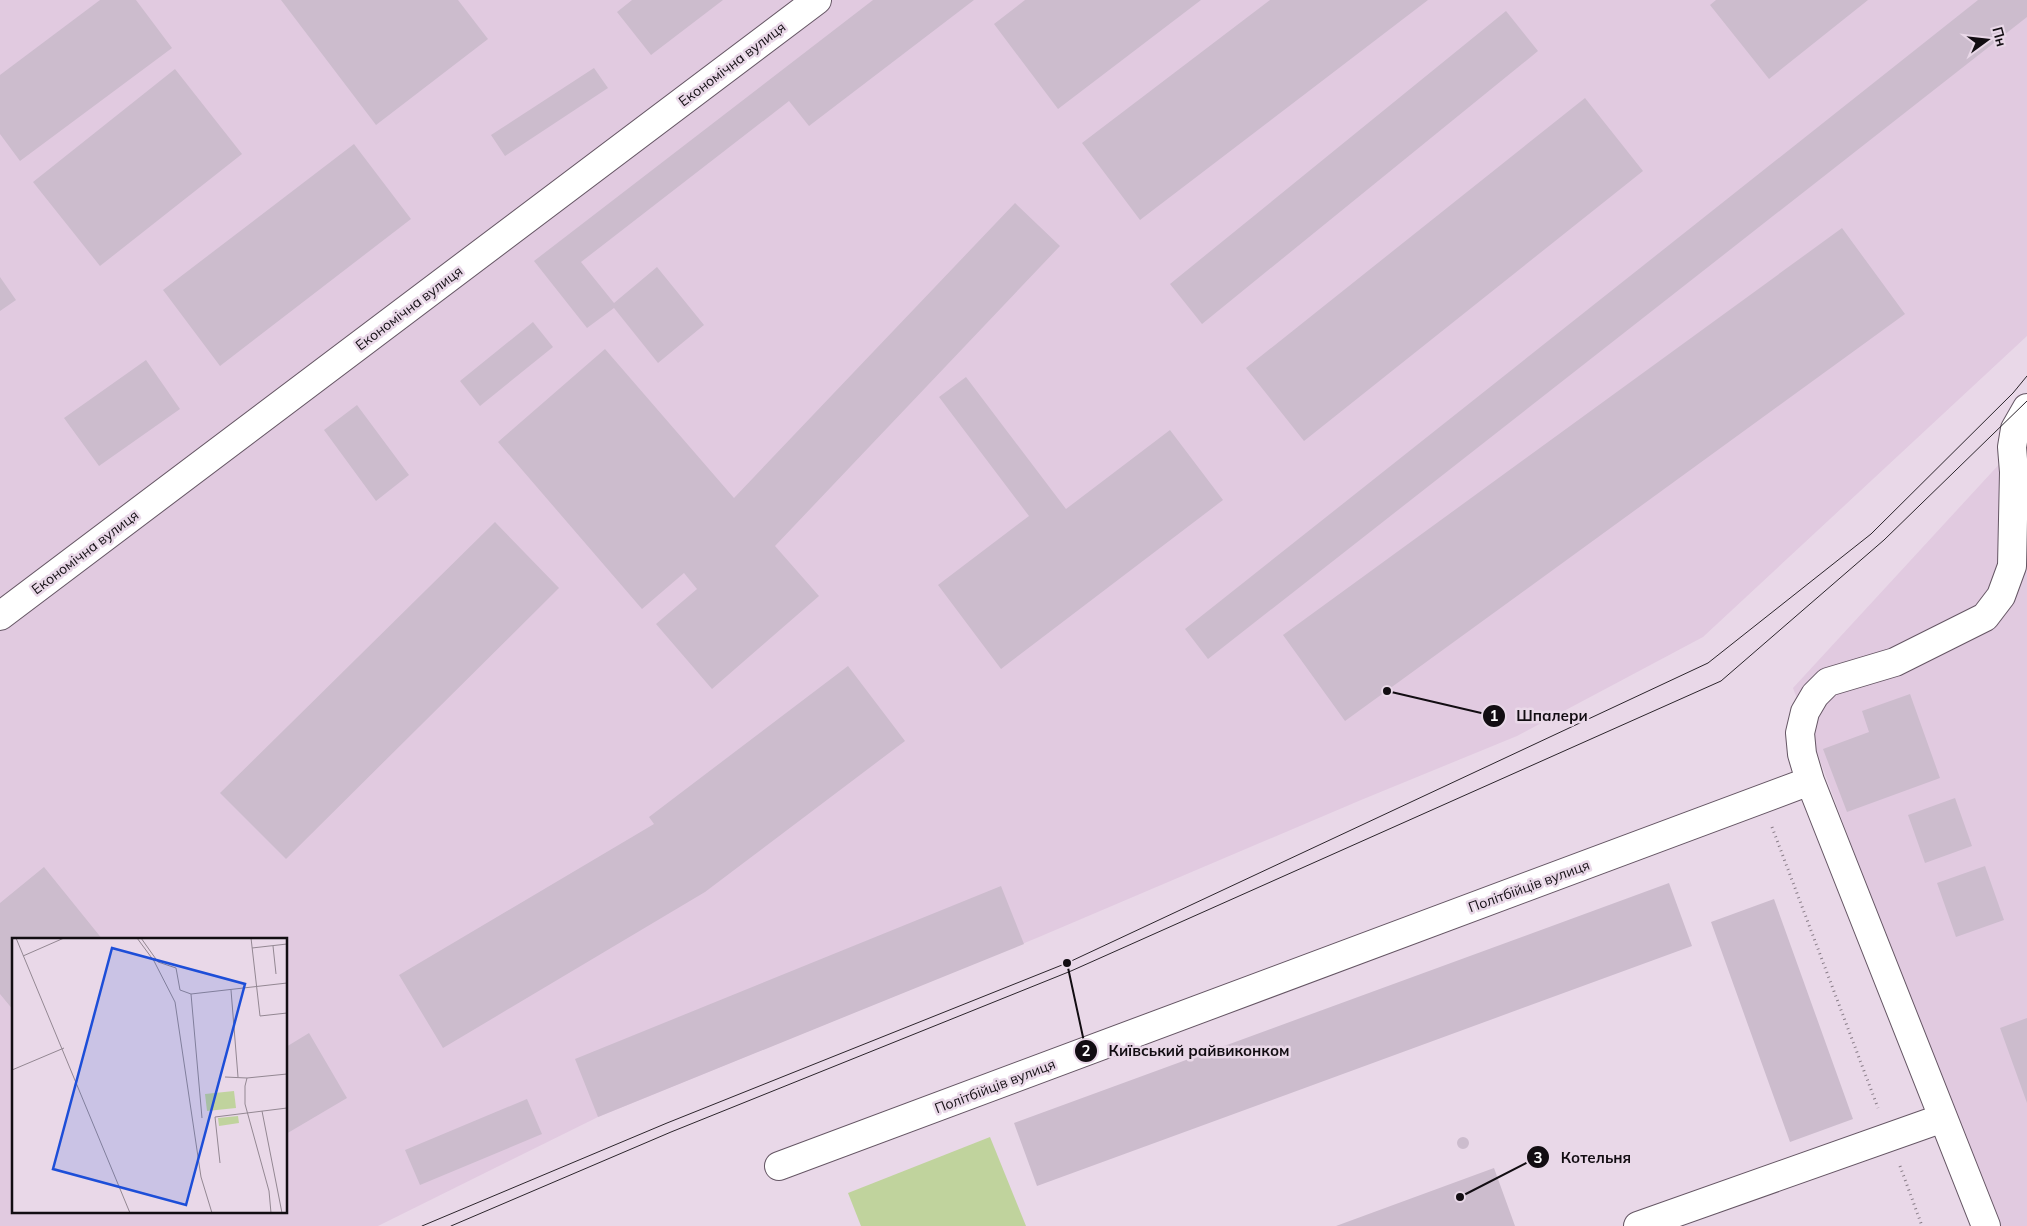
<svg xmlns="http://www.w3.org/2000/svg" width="2027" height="1226" font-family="Mulish,sans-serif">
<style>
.built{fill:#e1cae0;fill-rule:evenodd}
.green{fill:#c0d39d}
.building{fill:#ccbccd}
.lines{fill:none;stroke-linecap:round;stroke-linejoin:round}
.minor-casing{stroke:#655664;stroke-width:30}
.path{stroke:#897d88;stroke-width:3;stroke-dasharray:1 4;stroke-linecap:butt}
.minor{stroke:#fff;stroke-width:28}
.tram{stroke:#2b242b;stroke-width:1}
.labels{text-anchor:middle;stroke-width:5;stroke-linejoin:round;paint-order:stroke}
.street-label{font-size:14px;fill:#120d12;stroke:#e9d8e8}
.inset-road{fill:none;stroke:#938792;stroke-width:1}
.view{fill:#1d4ed8;fill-opacity:0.15;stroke:#1d4ed8;stroke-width:2.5}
.inset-edge{fill:none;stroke:#120d12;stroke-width:2.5}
.leader{fill:none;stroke:#120d12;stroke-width:2}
.callout-dot{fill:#120d12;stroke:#e9d8e8;stroke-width:2}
.mark-label{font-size:15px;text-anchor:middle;font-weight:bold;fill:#fff}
.callout-label{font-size:15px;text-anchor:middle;font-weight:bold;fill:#120d12;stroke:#e9d8e8;stroke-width:5;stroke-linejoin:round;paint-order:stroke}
</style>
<rect width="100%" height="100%" fill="#e9d8e8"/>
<path class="built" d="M0,0H2027V336L1703,637L1517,736L1361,800L1039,937L598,1117L378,1226H0ZM14,940H286V1212H14Z
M2027,434V1226H1993L1793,688Z"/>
<path class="green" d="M990,1137L1026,1226H861L848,1193Z"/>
<path class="building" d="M100,0H136L172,48L20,161L0,134V75Z
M281,0H458L488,39L376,125Z
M632,0H723L651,55L617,12Z
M873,0H974L809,126L789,101L581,262L614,303L657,267L704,325L658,363L614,308L587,328L534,261Z
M1025,0H1201L1058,109L994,24Z
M1270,0H1428L1140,220L1082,143Z
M1716,0H1868L1769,79L1710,5Z
M1978,0H2027V17L1208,659L1185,629Z
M1506,11L1538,51L1202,324L1170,284Z
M594,68L608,88L505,156L491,135Z
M175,69L242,154L100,266L33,182Z
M1585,98L1643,171L1304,441L1246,368Z
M354,144L411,219L220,366L163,290Z
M1015,203L1060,246L775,546L819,596L712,689L656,624L697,589L684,573L642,609L498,442L605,349L734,498Z
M1842,228L1905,314L1345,721L1283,635Z
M0,277L16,300L0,311Z
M533,322L553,347L480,406L460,381Z
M146,360L180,409L99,466L64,418Z
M966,377L1066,509L1170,430L1223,500L1001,669L938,585L1029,516L939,397Z
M357,405L409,475L376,501L324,430Z
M495,522L559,588L286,859L220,793Z
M848,666L905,741L705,892L443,1048L399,975L654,824L649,817Z
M1910,694L1940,778L1847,812L1823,749L1869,732L1862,711Z
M1955,798L1972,846L1925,863L1908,815Z
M1985,866L2004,920L1956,937L1937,883Z
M44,867L103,940H14V1011L0,994V903Z
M1669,883L1692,946L1037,1186L1014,1123Z
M1001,886L1024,944L598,1117L575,1059Z
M1774,899L1853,1119L1790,1142L1711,922Z
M2027,1018V1103L2000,1028Z
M309,1033L347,1098L286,1134V1047Z
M527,1099L542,1134L420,1185L405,1150Z
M1457 1143a6 6 0 1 1 12 0a6 6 0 1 1-12 0Z
M1494,1168L1515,1226H1336Z"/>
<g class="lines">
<defs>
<path id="minor" d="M0,616L817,0
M1810,781L1986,1226
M779,1166L1810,781L1802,754L1800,733L1805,712L1815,695L1828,682L1895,662L1985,617L2001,596L2012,566L2014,472L2012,447L2015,429L2027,408
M1638,1226L1943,1118"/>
</defs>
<use href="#minor" class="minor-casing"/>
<path class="path" d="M1772,827L1878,1108
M1900,1166L1922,1226"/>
<use href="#minor" class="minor"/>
<path class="tram" d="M422,1226L667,1123L1067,963L1708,663L1871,534L2013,393L2027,376
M451,1226L671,1132L1071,971L1721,681L1884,540L2027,401"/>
</g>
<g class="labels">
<g class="street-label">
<text transform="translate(732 64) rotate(-37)" y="5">Економічна вулиця</text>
<text transform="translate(409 308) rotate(-37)" y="5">Економічна вулиця</text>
<text transform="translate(85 552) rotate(-37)" y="5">Економічна вулиця</text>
<text transform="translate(1529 886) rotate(-20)" y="5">Політбійців вулиця</text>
<text transform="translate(995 1086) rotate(-21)" y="5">Політбійців вулиця</text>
</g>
</g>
<g transform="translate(12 938)">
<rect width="275" height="275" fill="#e9d8e8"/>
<path d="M222,153L224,170L195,173L193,156ZM226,178L227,185L207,188L206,180Z" fill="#c0d39d"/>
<path class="inset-road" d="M4,0L118,275M125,0L142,23L163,64L189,239L200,275M129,0L146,24L164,30L168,52L179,56L190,180M239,0L248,78L275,75M261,8L264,36M240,10L275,6M11,18L52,0M219,52L226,139M179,56L275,45M0,132L52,110M213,139L235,140M250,173L270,275M208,225L203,179L275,170M259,275L257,253L233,166V148L235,140L275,136"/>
<path class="view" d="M100,10L233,46L174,267L41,231Z"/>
<rect width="275" height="275" class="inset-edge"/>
</g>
<path class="leader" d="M1387 691L1494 716M1067 963L1086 1051M1460 1197L1538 1157"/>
<g class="callout-dot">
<circle cx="1387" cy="691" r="5"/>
<circle cx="1067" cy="963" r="5"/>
<circle cx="1460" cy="1197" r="5"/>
<circle cx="1494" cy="716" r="12"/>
<circle cx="1086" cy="1051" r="12"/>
<circle cx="1538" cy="1157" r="12"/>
</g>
<g class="mark-label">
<text x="1494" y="721">1</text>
<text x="1086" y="1056">2</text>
<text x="1538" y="1163">3</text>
</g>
<g class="callout-label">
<text x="1552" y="721">Шпалери</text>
<text x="1199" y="1056">Київський райвиконком</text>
<text x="1596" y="1163">Котельня</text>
</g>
<g transform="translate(1987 40) rotate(75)" stroke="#e9d8e8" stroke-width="4" paint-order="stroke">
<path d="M0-4L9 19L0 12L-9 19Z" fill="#120d12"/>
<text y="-8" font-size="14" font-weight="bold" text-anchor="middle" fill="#120d12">Пн</text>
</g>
</svg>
